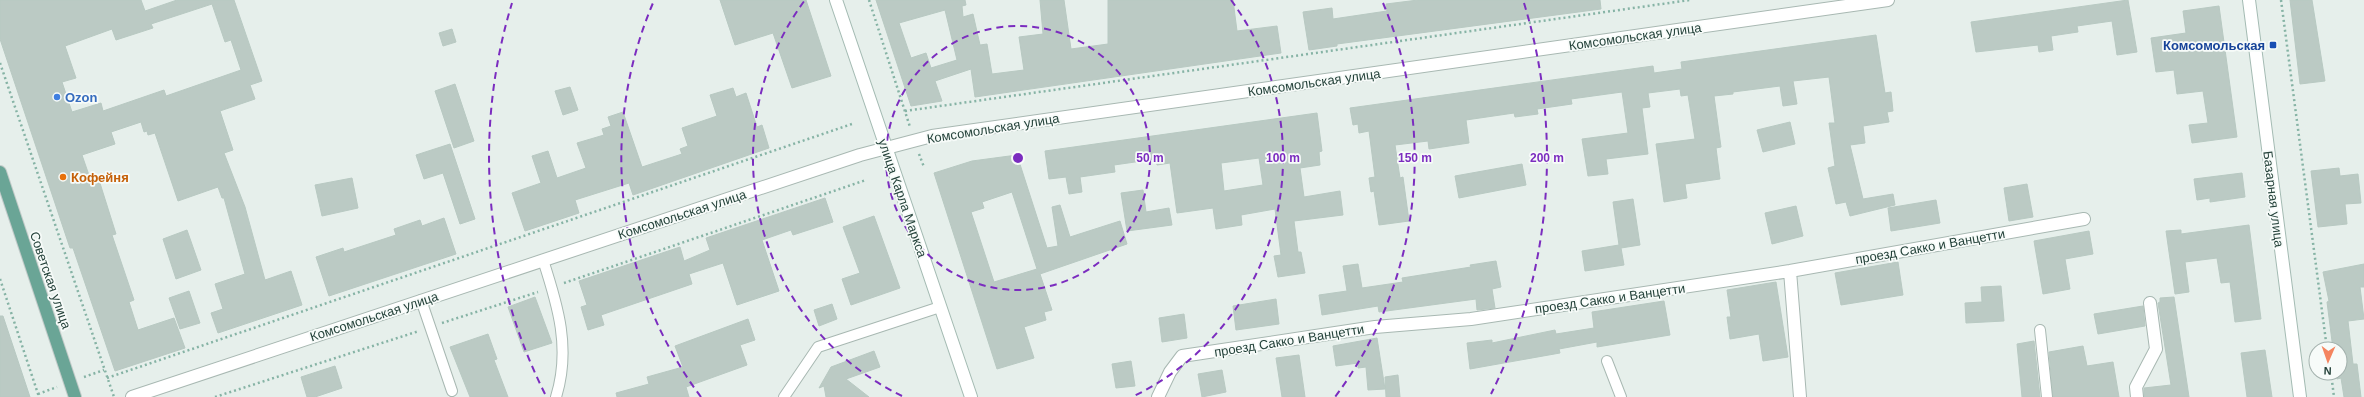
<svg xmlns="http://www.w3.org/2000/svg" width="2364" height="397" font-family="Helvetica,sans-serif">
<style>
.building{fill:#bbcac4;stroke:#b8c9c2;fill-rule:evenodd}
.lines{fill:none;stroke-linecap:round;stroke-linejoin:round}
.service-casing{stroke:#a8b8b2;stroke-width:12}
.minor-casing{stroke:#a8b8b2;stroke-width:14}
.secondary-casing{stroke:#a4bbb3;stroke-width:14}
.primary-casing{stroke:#c2cac8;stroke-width:14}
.path{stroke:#86b3a5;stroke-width:2.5;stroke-dasharray:2 3;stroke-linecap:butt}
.service{stroke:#fff;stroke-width:10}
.minor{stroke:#fff;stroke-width:12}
.secondary{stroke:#fff;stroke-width:12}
.primary{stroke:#6aa596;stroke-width:12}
.ring{fill:none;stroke:#7b2cbf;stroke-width:2;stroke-dasharray:7 5}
.transit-dot{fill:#1a4fb4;stroke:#f7fbf9;stroke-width:1.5}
.shop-dot{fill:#3f7fe0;stroke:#f7fbf9;stroke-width:1.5}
.food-dot{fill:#e8710a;stroke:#f7fbf9;stroke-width:1.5}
.labels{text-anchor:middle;stroke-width:3.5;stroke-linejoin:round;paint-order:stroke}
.street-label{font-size:13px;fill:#24423a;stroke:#f7fbf9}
.transit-label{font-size:13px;font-weight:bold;fill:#164399;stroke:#f7fbf9;text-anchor:end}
.shop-label{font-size:13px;font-weight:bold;fill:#366cbe;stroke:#f7fbf9;text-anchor:start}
.food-label{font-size:13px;font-weight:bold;fill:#c56008;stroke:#f7fbf9;text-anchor:start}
.centre{fill:#7b2cbf;stroke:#f7fbf9;stroke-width:2}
.ring-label{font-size:12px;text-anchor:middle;font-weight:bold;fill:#7b2cbf;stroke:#f7fbf9;stroke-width:3.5;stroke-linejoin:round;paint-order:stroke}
</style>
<rect width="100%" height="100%" fill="#e6efeb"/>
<path class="building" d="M0,0H141L145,11L177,0H234L262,81L250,85L255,99L220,111L233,150L224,153L245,207L265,280L291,271L302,305L218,333L211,313L223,309L215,284L245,274L224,198H222L218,187L178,201L155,133L148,135L147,131L144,132L141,122L111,132L115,144L82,155L91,181L99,180L116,234L112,235L134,300L129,302L138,330L174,318L185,348L115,371L73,248H70L0,39ZM212,4L225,42L231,40L241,70L166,96L164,90L103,111L101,103L72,112L62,82L76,78L65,46L112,29L116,40L153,28L151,24Z
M720,0H806L831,76L792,88L773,33L735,45Z
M876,0H965L966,5L962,6L963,17L973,14L980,45L987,44L992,74L1024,70L1019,37L1043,34L1040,0H1064L1071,49L1108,44V0H1233L1237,31L1277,26L1281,53L975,97L971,69L935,81L942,101L911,106ZM945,10L957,60L931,68L926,53L911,58L899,23Z
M1418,0H1600L1601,9L1337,44V46L1309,50L1303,12L1332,8L1333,19L1387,11L1386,4Z
M2128,0L2137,52L2117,55L2112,21L2077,26L2078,32L2051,36L2053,50L2039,52L2038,45L1976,52L1971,22Z
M2290,0H2312L2325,81L2300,84Z
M2219,6L2237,137L2192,143L2189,125L2208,123L2203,91L2177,94L2174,70L2156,72L2151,38L2186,33L2183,11Z
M452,29L456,42L443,46L439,33Z
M1876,35L1885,93L1891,92L1893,111L1887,112L1889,122L1863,126L1865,143L1850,145L1863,199L1893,194L1895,205L1850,216L1846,202L1836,204L1828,168L1835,166L1829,123H1835L1829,77L1793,81L1797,104L1783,106L1780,86L1733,92V94L1714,96L1721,147L1716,148L1720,179L1685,184L1687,198L1664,202L1656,144L1695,139L1688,95L1681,96L1680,89L1648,93L1650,107L1642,108L1648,154L1606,159L1608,174L1588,176L1582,139L1628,133L1622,92L1571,99L1572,104L1537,109L1538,114L1515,117L1514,113L1466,120L1469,143L1429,149L1428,141L1395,145L1400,178L1403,177L1409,221L1379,225L1374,191L1371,192L1369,178L1375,177L1369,131L1359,133L1358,124L1353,125L1350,108L1653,66L1654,73L1682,69L1681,62Z
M455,84L474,141L454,148L435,91Z
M570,87L578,110L563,115L555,91Z
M733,88L736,97L746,93L757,127L762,125L769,148L633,195L629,183L575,200L579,213L525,231L512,193L541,183L532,156L548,151L557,178L586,168L577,143L604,135L602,129L611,126L608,117L623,112L642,167L682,154L680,149L688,146L682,128L717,116L710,95Z
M1317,113L1322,151L1319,152L1320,165L1300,168L1304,197L1340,191L1343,215L1294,221L1298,252H1301L1305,273L1278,277L1274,256L1281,255L1275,209L1241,215L1242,225L1216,229L1213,208L1177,213L1170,163L1157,165L1156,159L1114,165L1115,172L1080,177L1082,192L1069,194L1066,177L1049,179L1045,151ZM1259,158L1263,185L1224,191L1221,163Z
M1790,122L1795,144L1763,152L1757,130Z
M450,144L475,219L460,224L443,173L424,179L416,155Z
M1017,155L1047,248L1058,246L1052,207L1060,205L1070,237L1120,221L1127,244L1040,274L1052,310L1044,312L1046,320L1024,327L1034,358L997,369L934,173L972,161ZM1012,192L1037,269L994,282L971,212L984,208L982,202Z
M1522,164L1526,185L1459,198L1455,176Z
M2339,168L2340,176L2358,174L2361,203L2345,204L2347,224L2318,227L2311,171Z
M2242,173L2245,197L2210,202V198L2197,200L2194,179Z
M352,178L358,208L322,216L315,185Z
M2027,184L2033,217L2009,221L2004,188Z
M1143,190L1146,212L1169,208L1172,225L1127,231L1121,193Z
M825,198L833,222L793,235L791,230L762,240L779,291L737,305L723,263L689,274L692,284L601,315L604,325L588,330L581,307L587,305L579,281L680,247L684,261L710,250L706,238Z
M1633,199L1640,245L1621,248L1624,265L1585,271L1582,251L1619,245L1613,202Z
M1936,200L1940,223L1891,231L1888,208Z
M1796,206L1803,236L1772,244L1765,213Z
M874,216L900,288L851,305L842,279L860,273L843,227Z
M444,218L456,254L329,296L316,257L343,248L344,252L396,235L394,229L420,220L422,226Z
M2249,225L2261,319L2235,322L2230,282L2221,283L2217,258L2185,262L2189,292L2175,294L2166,231L2181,230V234Z
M187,230L201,270L176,279L163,239Z
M2089,231L2093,254L2065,259L2070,289L2043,294L2034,241Z
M1496,261L1501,287L1492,289L1495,308L1477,310L1476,299L1379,312L1378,306L1322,315L1319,295L1347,291L1343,266L1358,264L1362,288L1403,282L1402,278L1471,267L1470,265Z
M1898,262L1903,295L1841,305L1835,273Z
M2364,264V287H2360L2364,319L2348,321L2353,364H2357L2361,397H2344L2341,378L2337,379L2336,373H2340V349H2333L2327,302L2329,301L2323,272Z
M1776,282L1788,357L1763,361L1759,334L1730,339L1727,317H1731L1727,290Z
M2001,286L2004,321L1966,323L1965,303L1982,302L1981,287Z
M189,291L200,323L180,329L169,298Z
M535,297L552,343L524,352L508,307Z
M2174,297L2189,397H2144V388L2171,385L2158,303L2160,302V298Z
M1276,299L1279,324L1236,330L1233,306Z
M1664,301L1670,335L1597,347V342L1559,349L1560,353L1470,369L1467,343L1492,340V343L1555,330L1556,334L1594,328L1592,312Z
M832,304L837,319L819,326L814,310Z
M2143,306L2145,326L2098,334L2094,314Z
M1184,314L1187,338L1162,342L1159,318Z
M0,316H3L30,397H0Z
M748,319L755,340L740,345L747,365L686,387L689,397H617L616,393L649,384L647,377L683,367L675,346Z
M488,334L497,359L494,360L508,397H470L450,347Z
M1377,338L1385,389L1368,390L1366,367L1358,368V363L1336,366L1333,346Z
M2034,341L2040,397H2022L2017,344Z
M2083,346L2087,366L2113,362L2119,397H2053L2049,352Z
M2265,350L2272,397H2247L2241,353Z
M874,351L880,367L846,379L869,397H826L824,386L819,388L831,367Z
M1299,355L1305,397H1282L1276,358Z
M1131,361L1135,386L1116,388L1112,364Z
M335,366L342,388L315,397H307L301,377Z
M1222,370L1226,392L1202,397L1198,374Z
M1398,375L1400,397H1386L1385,377Z"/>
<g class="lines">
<defs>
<path id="service" d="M543,260C558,306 571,349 556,397
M421,300L452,391
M2040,330L2047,397
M1607,361L1621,397
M784,397L818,347L940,307"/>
<path id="minor" d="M1790,271L1800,397
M132,397L860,155L932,136L1888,0
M1158,397L1170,372L1182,356L1375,327L1471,319L1790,271L2084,219
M2137,397L2136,387L2156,349L2150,303"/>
<path id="secondary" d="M836,0L971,397
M2249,0L2300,397"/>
<path id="primary" d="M0,172L75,397"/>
</defs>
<use href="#service" class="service-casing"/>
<use href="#minor" class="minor-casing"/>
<use href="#secondary" class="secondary-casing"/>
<use href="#primary" class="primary-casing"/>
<path class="path" d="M869,0L910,127
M2281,0L2327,349
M0,63L114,397
M905,111L1690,0
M919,154L924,167
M0,279L39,397
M564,283L866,180
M442,323L538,292
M2331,373L2334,397
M84,377L104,370
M107,378L852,124
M38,394L57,387
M215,397L419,331"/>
<use href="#service" class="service"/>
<use href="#minor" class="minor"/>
<use href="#secondary" class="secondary"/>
<use href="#primary" class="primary"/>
</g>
<g class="ring">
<circle cx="1018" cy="158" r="132"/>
<path d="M902 396A265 265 0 0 1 805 0M1231 0A265 265 0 0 1 1134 396"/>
<path d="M701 397A397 397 0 0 1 653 3M1383 3A397 397 0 0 1 1335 397"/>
<path d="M545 394A529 529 0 0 1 512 3M1524 3A529 529 0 0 1 1491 394"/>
</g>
<rect class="transit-dot" x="2269" y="41" width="8" height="8" rx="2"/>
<circle class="shop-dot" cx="57" cy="97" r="4"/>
<circle class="food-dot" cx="63" cy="177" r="4"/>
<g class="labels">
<g class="street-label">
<text transform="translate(1635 36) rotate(-8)" y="5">Комсомольская улица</text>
<text transform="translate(1314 82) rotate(-8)" y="5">Комсомольская улица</text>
<text transform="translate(993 128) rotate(-9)" y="5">Комсомольская улица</text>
<text transform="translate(903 198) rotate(71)" y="5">улица Карла Маркса</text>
<text transform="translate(2274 199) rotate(83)" y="5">Базарная улица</text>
<text transform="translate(682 214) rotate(-18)" y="5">Комсомольская улица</text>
<text transform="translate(1930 246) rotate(-10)" y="5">проезд Сакко и Ванцетти</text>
<text transform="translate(51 280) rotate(71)" y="5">Советская улица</text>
<text transform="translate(1610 298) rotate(-8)" y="5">проезд Сакко и Ванцетти</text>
<text transform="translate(374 316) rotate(-18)" y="5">Комсомольская улица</text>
<text transform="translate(1289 340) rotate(-9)" y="5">проезд Сакко и Ванцетти</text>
</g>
<g class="transit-label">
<text x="2265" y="50">Комсомольская</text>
</g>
<g class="shop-label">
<text x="65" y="102">Ozon</text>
</g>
<g class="food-label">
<text x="71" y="182">Кофейня</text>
</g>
</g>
<circle cx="1018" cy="158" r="6" class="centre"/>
<g class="ring-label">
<text x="1150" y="162">50 m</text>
<text x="1283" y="162">100 m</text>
<text x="1415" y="162">150 m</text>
<text x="1547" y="162">200 m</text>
</g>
<g transform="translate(2328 361) rotate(182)"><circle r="19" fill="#f7fbf9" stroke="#a3b1ad"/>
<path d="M0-3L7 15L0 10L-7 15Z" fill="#f4845f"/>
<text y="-6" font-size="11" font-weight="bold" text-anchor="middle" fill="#24423a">N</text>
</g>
</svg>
